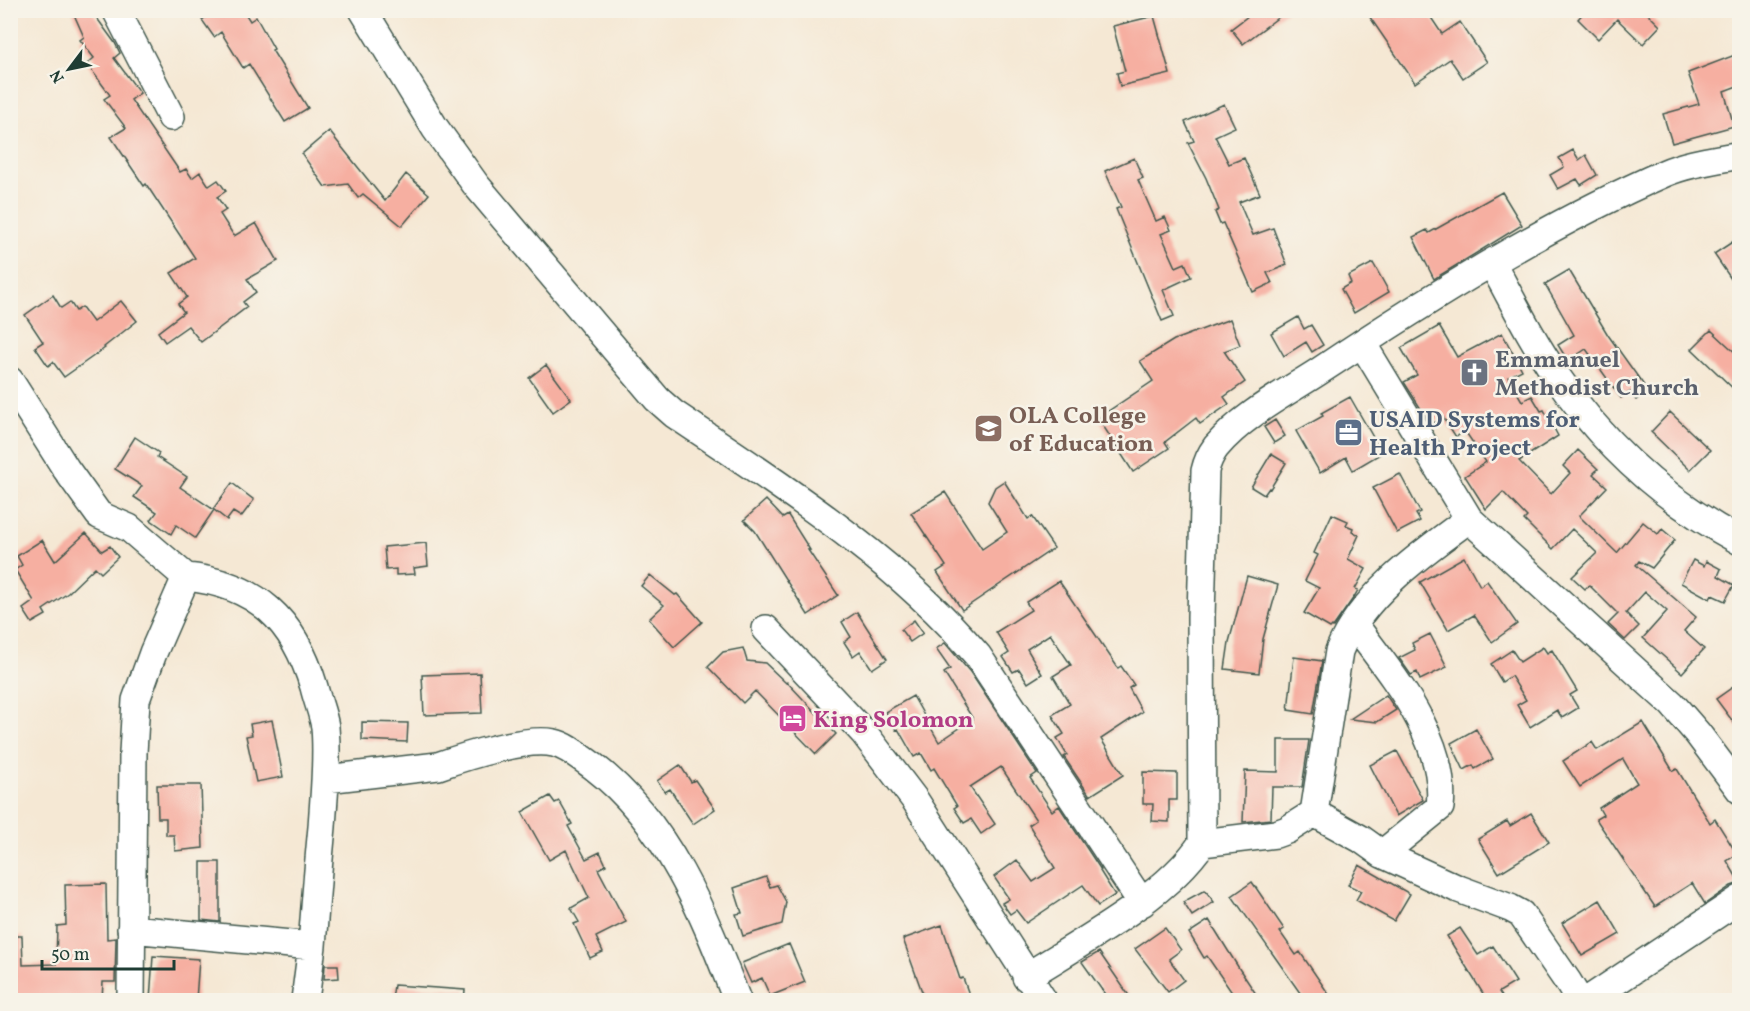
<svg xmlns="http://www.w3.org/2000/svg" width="1750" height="1011" font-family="Vollkorn,serif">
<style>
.building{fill:#f6afa1}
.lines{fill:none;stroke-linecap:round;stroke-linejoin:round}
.minor-casing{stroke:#3f574c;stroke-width:30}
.minor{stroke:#fff;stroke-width:27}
.labels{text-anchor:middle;stroke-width:5;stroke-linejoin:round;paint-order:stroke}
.worship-label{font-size:24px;font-weight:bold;fill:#5b616d;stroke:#f7f3e8;text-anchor:start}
.education-label{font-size:24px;font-weight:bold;fill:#785e54;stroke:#f7f3e8;text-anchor:start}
.service-label{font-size:24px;font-weight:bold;fill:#4e5e75;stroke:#f7f3e8;text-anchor:start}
.hotel-label{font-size:24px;font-weight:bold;fill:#b23c85;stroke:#f7f3e8;text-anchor:start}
</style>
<rect width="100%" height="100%" fill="#f7f3e8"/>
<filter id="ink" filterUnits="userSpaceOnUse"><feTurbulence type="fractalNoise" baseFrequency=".0167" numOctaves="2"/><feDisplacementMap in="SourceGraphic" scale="12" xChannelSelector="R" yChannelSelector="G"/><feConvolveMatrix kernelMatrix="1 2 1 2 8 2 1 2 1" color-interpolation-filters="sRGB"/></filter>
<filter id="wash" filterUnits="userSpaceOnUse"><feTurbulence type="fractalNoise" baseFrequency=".008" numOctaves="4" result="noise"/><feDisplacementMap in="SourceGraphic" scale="24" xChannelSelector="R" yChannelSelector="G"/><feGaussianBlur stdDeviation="1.35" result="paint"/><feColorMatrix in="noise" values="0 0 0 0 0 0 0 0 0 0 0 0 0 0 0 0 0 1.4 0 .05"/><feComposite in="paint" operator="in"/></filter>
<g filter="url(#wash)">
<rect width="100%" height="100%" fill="#f5e8d4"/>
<g id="blocks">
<path class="building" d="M72,10H91L115,43L120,53L114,58L140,93L131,100L180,172L186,169L192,178L200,172L209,186L218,180L226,191L217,197L226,210L220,214L234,236L256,223L278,261L247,279L256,292L243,302L247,307L201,342L188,326L165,342L158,332L184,312L178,304L187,297L171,273L195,258L146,184L144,186L111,137L126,128L104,99L110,95L87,64L94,58L80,40L84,37Z
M202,10H243L250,21L256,17L274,49L272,50L308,108L285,122L249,64L243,68L221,32L214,37L202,20L206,17Z
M1256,10H1288L1243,44L1231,29Z
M1365,10H1426L1442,34L1460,22L1487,62L1463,78L1450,59L1415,83Z
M1586,10H1644L1660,26L1643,44L1617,19L1598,39L1578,19Z
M1154,16L1170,74L1120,86L1117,73L1125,71L1113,26Z
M1740,53V85L1724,91L1734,126L1672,143L1663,114L1699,104L1688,73Z
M1224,104L1235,127L1215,136L1229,164L1244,158L1260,194L1239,202L1253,235L1273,228L1287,265L1267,273L1272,283L1253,292L1223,223L1220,224L1215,212L1219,210L1206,178L1188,143L1194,141L1185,122Z
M329,131L385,201L406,174L429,194L402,226L363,194L358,198L348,184L325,187L302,154Z
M1573,150L1579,160L1586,155L1597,175L1581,185L1577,179L1558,189L1550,175L1564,167L1559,158Z
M1134,158L1143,178L1138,180L1156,221L1165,217L1171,230L1161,234L1176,267L1185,263L1191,277L1163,290L1174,316L1162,321L1116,209L1121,207L1105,171Z
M1502,192L1522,225L1434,279L1413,237L1427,230L1429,233Z
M1740,237V292L1714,254Z
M1373,263L1389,292L1354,313L1341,289L1351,283L1348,276Z
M1569,270L1608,335L1648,391L1636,400L1630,392L1621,398L1586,349L1568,361L1558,345L1574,335L1545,284Z
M53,295L61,308L70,302L76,311L82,307L93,322L121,301L137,321L104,347L105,348L64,377L53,362L48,366L35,347L43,342L25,315Z
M1298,317L1304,329L1311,325L1323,345L1312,352L1306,342L1284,356L1271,333Z
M1230,319L1240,345L1224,351L1245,382L1224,397L1229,404L1200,424L1196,418L1165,442L1169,448L1133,472L1098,418L1153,381L1140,361L1174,340Z
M1439,326L1457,357L1502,333L1522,370L1508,377L1522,401L1532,396L1541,411L1544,410L1558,436L1519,461L1551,494L1570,473L1563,466L1578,450L1598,469L1593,474L1607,487L1579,516L1617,553L1643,522L1658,534L1662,529L1675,540L1652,568L1639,561L1636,565L1696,617L1684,631L1704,649L1682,673L1643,638L1667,611L1645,592L1626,613L1639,626L1625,640L1608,624L1618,614L1589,585L1585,589L1572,577L1597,553L1572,529L1553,549L1524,520L1527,517L1503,492L1486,509L1465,476L1486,462L1465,431L1456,437L1443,417L1431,425L1404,382L1417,375L1401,348Z
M1711,330L1740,357V395L1692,349Z
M546,365L571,399L553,412L529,378Z
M1350,397L1382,453L1353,470L1346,457L1320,473L1296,431L1323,416L1321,413Z
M1670,412L1710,450L1690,470L1651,432Z
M1275,420L1285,436L1274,443L1264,427Z
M135,437L159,453L157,457L187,477L180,487L214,510L195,538L176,525L171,534L151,520L157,512L134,497L142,486L115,469Z
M1271,454L1286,463L1270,489L1269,488L1264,495L1251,487Z
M1400,474L1420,512L1416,514L1420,521L1397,533L1373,488Z
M1004,481L1028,519L1032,516L1054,548L962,610L937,572L946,566L911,513L945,492L982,549L1007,532L988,502L995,487Z
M232,483L254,500L241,517L233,512L227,520L213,509Z
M766,500L783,518L788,515L810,550H808L838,595L808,615L755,531L744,520Z
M1332,514L1348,521L1346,525L1353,528L1352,531L1359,535L1348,559L1366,569L1355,589L1358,590L1354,597L1333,627L1332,626L1330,628L1304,613L1319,588L1305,581L1318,555L1314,553Z
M86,533L102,551L110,546L118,557L101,573L95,567L68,593L43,610L46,615L32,623L23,609L34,601L15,570L22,565L17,556L42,540L55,561Z
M426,543L428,566L414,568L415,574L396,575V569L386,570L384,547Z
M1464,557L1480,586L1487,581L1517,624L1492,642L1474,615L1448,630L1420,582Z
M1693,560L1704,566L1706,561L1721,569L1718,576L1734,585L1725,601L1712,595L1710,599L1681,583Z
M650,575L675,595L677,594L702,622L674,647L649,619L664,605L641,586Z
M1247,576L1278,585L1263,639L1259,673L1225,669L1229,642Z
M1059,581L1118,668L1121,666L1134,685L1129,688L1142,712L1101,739L1123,775L1090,796L1064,757L1067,755L1057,738L1064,734L1052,715L1070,704L1053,676L1071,665L1050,634L1027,649L1042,674L1028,683L1019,669L1013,672L1003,657L1009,653L996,632L1031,610L1026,602Z
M857,612L887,659L872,669L860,651L853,656L844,642L851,637L842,622Z
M914,620L923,633L910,642L901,630Z
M1430,634L1447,667L1420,680L1417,672L1411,675L1399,658L1415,650L1412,643Z
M945,643L970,672L1037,773L1030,778L1052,811L1059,806L1101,870L1100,871L1115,895L1098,906L1083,885L1026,923L1016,910L1010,914L1002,903L1009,899L994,877L1017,860L1033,882L1055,868L1029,825L1036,820L1001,767L970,787L995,824L981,834L971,819L964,823L954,808L957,806L934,768L931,770L921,753L914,757L898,729L896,730L885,712L913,696L939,742L973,719L944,673L950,669L936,649Z
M1543,647L1547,653L1552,650L1577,691L1570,695L1578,708L1562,718L1557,710L1530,727L1517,705L1526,700L1511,676L1502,682L1491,664L1512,650L1520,662Z
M743,648L747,661L765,663L786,683L787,682L836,734L816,754L755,691L743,703L708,667L723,652Z
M1294,657L1322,661L1313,714L1288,710Z
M480,673L482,713L424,715L422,675Z
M1740,682V731L1716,699Z
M1386,695L1396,710L1377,722L1350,719Z
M272,720L283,777L256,782L246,736L252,735L250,724Z
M362,722L408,723L407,742L362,740Z
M1643,722L1673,771L1677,769L1710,823L1715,819L1737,854L1727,861L1740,883L1731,886L1705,904L1692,883L1655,907L1596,819L1603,815L1599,808L1637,783L1623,759L1580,787L1563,761L1592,742L1597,750Z
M1476,729L1493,759L1475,769L1473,765L1464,770L1451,743Z
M1278,740H1309L1302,787H1272L1271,819L1243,822L1245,771L1278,772Z
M1397,751L1423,800L1396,816L1370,765Z
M680,765L691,782L695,780L715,809L693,824L670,789L665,792L657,781Z
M1143,772L1177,773V800H1169V822L1152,821L1153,804H1143Z
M157,785H201L203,848L175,851L174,835H166V818H158Z
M550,796L555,803L559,801L572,824L568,826L586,859L600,852L606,865L598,869L626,922L596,937L603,952L590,958L574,924L579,922L571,908L589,898L566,850L549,860L522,812Z
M1531,813L1549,842L1499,873L1478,839L1507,821L1510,826Z
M201,862H220V922L201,920Z
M1359,865L1410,894L1394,921L1356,900L1361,891L1348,885Z
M766,877L770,887L777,885L786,902L782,924L743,936L736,914L742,913L734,888Z
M1252,882L1284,929L1280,932L1296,955L1300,952L1330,996L1323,1000H1305L1232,896Z
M106,884L107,939L116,938L115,982H103L102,1000H12L10,936H22L23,965L56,964L57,926L66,925L65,885Z
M1205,890L1214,902L1192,916L1183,902Z
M1600,900L1620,934L1582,956L1562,923Z
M1209,920L1240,970L1260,1000H1237L1207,956L1204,958L1189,933Z
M942,925L960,979L963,978L971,1000H925L903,939Z
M1165,928L1181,950L1169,959L1184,980L1168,992L1135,949Z
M1460,928L1478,955L1493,946L1516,982L1499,992L1504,1000H1487L1447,936Z
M789,944L805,982L770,996L762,978L751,983L742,963Z
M1099,952L1132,1000H1109L1082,962Z
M153,956L199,959L196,1000H150Z
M325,965H338L339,978L324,979Z
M394,985L465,990L464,1000H392Z"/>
</g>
</g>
<g filter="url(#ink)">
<use href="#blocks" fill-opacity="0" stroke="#3f574c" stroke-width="1.5"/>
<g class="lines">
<defs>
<path id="minor" d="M116,10L171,117
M363,10L435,128L476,185L657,399L674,414C781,486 893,556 978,656L1142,903
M1492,263C1513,302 1533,342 1558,378C1605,447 1667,502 1740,541
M1362,343L1469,519L1672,704L1698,734L1740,790
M10,381L66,469L99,515L129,528L186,577L153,653L136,700L133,753L131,1000
M1354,624C1391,674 1448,740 1440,807L1382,854
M766,629L864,733L915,800L1043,1000
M326,779L438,766C466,756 526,737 554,743C568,746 581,758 593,766C669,824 704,915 737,1000
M1314,813L1361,839L1382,854L1456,888L1510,908L1521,914L1568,982L1579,1000
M1202,843L1276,834L1287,830L1314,813L1339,651C1362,595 1422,553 1469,519
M131,929L312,946C315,906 318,867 322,827C324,794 328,760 325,727C323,714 317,700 314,687C294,620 257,584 186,577
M1026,977C1080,943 1167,896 1202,843L1201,617L1205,471C1207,462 1210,455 1216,447C1243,415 1284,394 1318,372C1428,299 1544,226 1665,173C1688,163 1715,160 1740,155
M305,1000L312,946
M1588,1000L1740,899"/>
</defs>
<use href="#minor" class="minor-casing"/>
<use href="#minor" class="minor"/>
</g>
</g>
<defs>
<symbol id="church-square" viewBox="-11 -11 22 22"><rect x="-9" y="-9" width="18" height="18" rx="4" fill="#6b7280" stroke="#f7f3e8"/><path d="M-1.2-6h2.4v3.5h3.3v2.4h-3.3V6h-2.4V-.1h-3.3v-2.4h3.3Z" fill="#fff"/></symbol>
<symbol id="university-square" viewBox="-11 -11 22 22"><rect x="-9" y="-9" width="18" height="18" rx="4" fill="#8d6e63" stroke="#f7f3e8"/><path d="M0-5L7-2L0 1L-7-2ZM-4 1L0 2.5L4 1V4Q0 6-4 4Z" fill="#fff"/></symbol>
<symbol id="office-square" viewBox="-11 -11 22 22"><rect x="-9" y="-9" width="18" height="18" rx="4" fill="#5c6f8a" stroke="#f7f3e8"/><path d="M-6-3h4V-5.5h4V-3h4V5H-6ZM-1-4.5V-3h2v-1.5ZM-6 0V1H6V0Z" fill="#fff"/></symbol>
<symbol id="hotel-square" viewBox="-11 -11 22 22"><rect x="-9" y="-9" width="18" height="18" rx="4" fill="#d1479c" stroke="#f7f3e8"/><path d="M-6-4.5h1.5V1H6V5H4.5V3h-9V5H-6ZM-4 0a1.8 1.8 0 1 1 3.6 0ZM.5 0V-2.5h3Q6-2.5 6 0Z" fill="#fff"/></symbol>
</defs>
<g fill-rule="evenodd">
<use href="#church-square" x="1458" y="356" width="33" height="33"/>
<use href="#university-square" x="972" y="412" width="33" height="33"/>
<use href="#office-square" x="1332" y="416" width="33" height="33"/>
<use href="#hotel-square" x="776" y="702" width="33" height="33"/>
</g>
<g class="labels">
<g class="worship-label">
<text x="1495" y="367">Emmanuel<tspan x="1495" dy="28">Methodist Church</tspan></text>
</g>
<g class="education-label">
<text x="1009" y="423">OLA College<tspan x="1009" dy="28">of Education</tspan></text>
</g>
<g class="service-label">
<text x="1369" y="427">USAID Systems for<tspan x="1369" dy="28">Health Project</tspan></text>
</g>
<g class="hotel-label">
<text x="813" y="727">King Solomon</text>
</g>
</g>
<rect width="1750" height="1011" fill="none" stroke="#f7f3e8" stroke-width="36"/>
<g transform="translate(69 69) rotate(238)" stroke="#f7f3e8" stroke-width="4.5" paint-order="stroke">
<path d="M0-4.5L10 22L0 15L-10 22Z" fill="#1f3d34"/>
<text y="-9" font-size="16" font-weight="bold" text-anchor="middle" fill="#1f3d34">N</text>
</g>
<path d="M42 960v9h132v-9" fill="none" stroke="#1f3d34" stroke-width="3"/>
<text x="51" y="960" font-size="18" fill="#1f3d34" stroke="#f7f3e8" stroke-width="4.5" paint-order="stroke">50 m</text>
</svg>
